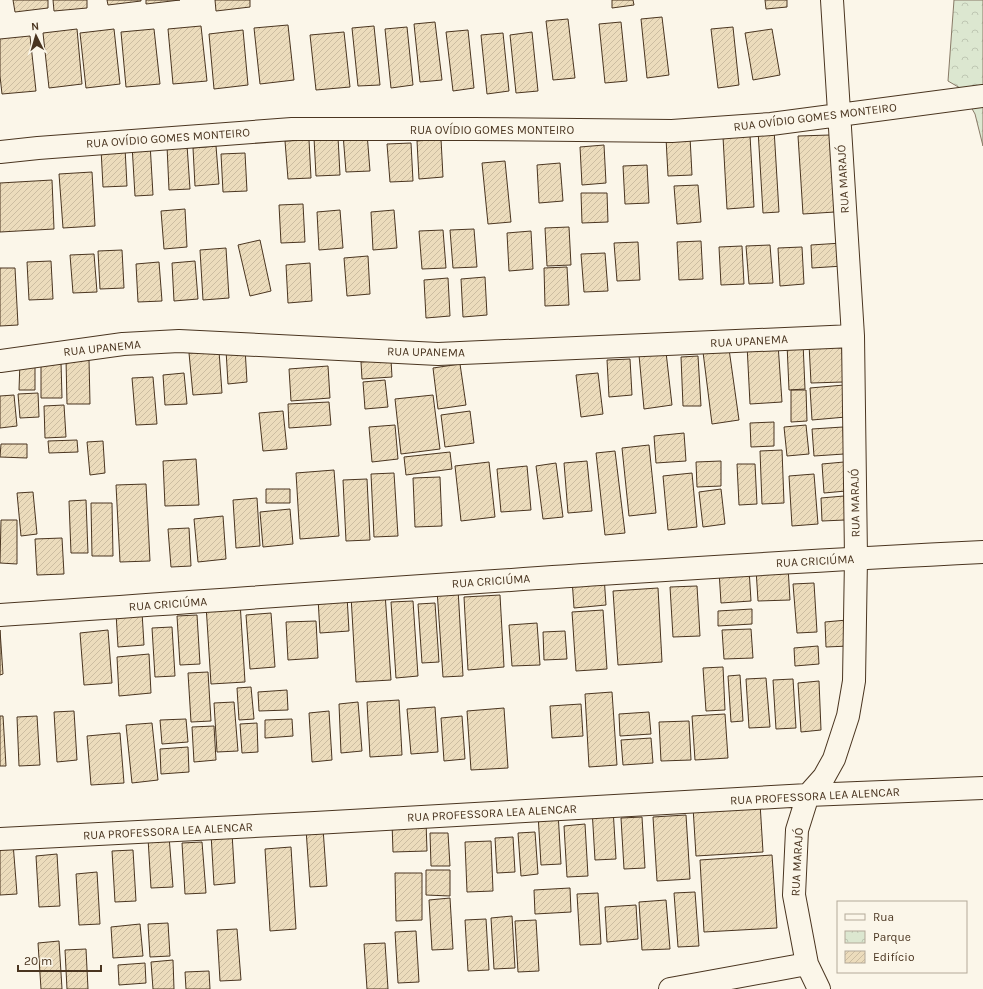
<svg xmlns="http://www.w3.org/2000/svg" width="983" height="989" font-family="Karla,sans-serif">
<style>
.park{fill:url(#park-crowns);stroke:#887966}
.building{fill:url(#building-hatch);stroke:#4a3520}
.lines{fill:none;stroke-linecap:round;stroke-linejoin:round}
.street-casing{stroke:#4a3520;stroke-width:24}
.secondary-casing{stroke:#4a3520;stroke-width:24}
.street{stroke:#fbf6e9;stroke-width:22}
.secondary{stroke:#fbf6e9;stroke-width:22}
.labels{text-anchor:middle;stroke-width:3;stroke-linejoin:round;paint-order:stroke}
.street-label{font-size:12px;fill:#4a3520;stroke:#fbf6e9}
</style>
<defs>
<pattern id="park-crowns" width="20" height="18" patternUnits="userSpaceOnUse"><rect width="20" height="18" fill="#dce7d0"/><path d="M2 6a3 3 0 1 1 6 0M12 15a3 3 0 1 1 6 0" fill="none" stroke="#bec7b2"/></pattern>
<pattern id="building-hatch" width="6" height="6" patternUnits="userSpaceOnUse"><rect width="6" height="6" fill="#ecdcbc"/><path d="M-1 1l2-2M0 6l6-6M5 7l2-2" fill="none" stroke="#ccbda1"/></pattern>
</defs>
<rect width="100%" height="100%" fill="#fbf6e9"/>
<path class="park" d="M954,0H983V146L975,114L960,88L948,81Z"/>
<path class="building" d="M13,0H48V8L15,12Z
M53,0H87V8L54,11Z
M107,0H141V1L108,5Z
M146,0H180L146,4Z
M215,0H250V7L216,11Z
M612,0H633L634,5L612,8Z
M765,0H787V7L766,9Z
M662,17L669,75L647,78L641,19Z
M568,19L575,78L553,80L546,21Z
M435,22L442,80L420,82L414,24Z
M621,22L627,81L605,83L599,24Z
M288,25L294,80L260,84L254,28Z
M201,26L207,81L173,84L168,29Z
M374,26L380,85L358,86L352,28Z
M407,27L413,85L391,88L385,29Z
M733,27L739,85L718,88L711,29Z
M77,29L82,84L49,88L43,33Z
M114,29L120,84L86,88L80,33Z
M154,29L160,84L126,87L121,32Z
M772,29L780,75L753,80L745,33Z
M243,30L248,85L214,89L209,34Z
M468,30L474,88L453,91L446,32Z
M344,32L350,87L316,90L310,35Z
M532,32L538,91L516,93L510,35Z
M503,33L509,91L487,94L481,35Z
M30,36L36,91L2,94L0,76V39Z
M774,129L779,212L763,213L758,130Z
M367,133L370,171L346,172L343,134Z
M750,135L754,207L727,209L723,137Z
M830,135L835,212L803,214L798,136Z
M338,137L340,175L316,176L314,138Z
M690,137L692,175L668,176L666,138Z
M441,139L443,177L419,179L417,141Z
M309,140L311,178L288,179L285,141Z
M150,143L153,195L135,196L132,145Z
M411,143L413,181L390,182L387,144Z
M187,145L190,189L169,190L167,146Z
M604,145L606,183L582,185L580,147Z
M216,146L219,184L195,186L193,148Z
M125,148L127,186L103,187L101,149Z
M245,153L247,191L223,192L221,154Z
M505,161L511,222L488,224L482,163Z
M560,163L563,201L539,203L537,165Z
M647,165L649,203L625,204L623,166Z
M92,172L95,226L63,228L59,174Z
M52,180L54,229L0,232V183Z
M698,185L701,222L677,224L674,186Z
M581,193H607L608,222L582,223Z
M303,204L305,242L281,243L279,205Z
M185,209L187,247L164,249L161,211Z
M340,210L343,248L319,250L317,212Z
M394,210L397,248L373,250L371,212Z
M569,227L571,265L547,266L545,228Z
M474,229L477,267L453,268L450,230Z
M443,230L446,268L422,269L419,231Z
M531,231L533,269L509,271L507,233Z
M260,240L271,291L250,296L238,245Z
M701,241L703,279L679,280L677,242Z
M638,242L640,280L617,281L614,243Z
M842,243L843,266L812,268L811,245Z
M770,245L773,283L749,284L746,246Z
M742,246L744,284L721,285L719,247Z
M802,247L804,284L780,286L778,248Z
M226,248L229,298L203,300L200,250Z
M122,250L124,288L100,289L98,251Z
M605,253L608,291L584,292L581,254Z
M94,254L97,292L73,293L70,255Z
M368,256L370,294L347,296L344,258Z
M51,261L53,299L29,300L27,262Z
M195,261L198,299L174,301L172,263Z
M159,262L162,301L138,302L136,264Z
M310,263L312,301L288,303L286,265Z
M567,267L569,305L545,306L544,268Z
M0,268H15L18,325L0,326Z
M485,277L487,315L463,317L461,279Z
M448,278L450,316L426,318L424,280Z
M803,343L805,389L789,390L787,344Z
M842,343L843,382L811,383L809,344Z
M778,344L782,402L750,404L747,345Z
M245,348L247,382L228,384L226,350Z
M729,349L739,420L712,424L703,352Z
M219,351L222,393L193,395L189,353Z
M666,352L672,405L644,409L639,355Z
M698,356L701,406H683L681,357Z
M66,359H89L90,404H67Z
M630,359L632,395L609,397L607,360Z
M391,360L392,377L362,379L361,362Z
M20,361L35,362V390H19Z
M61,362L62,398H41V363Z
M460,364L466,405L438,409L433,368Z
M328,366L330,398L291,401L289,369Z
M184,373L187,404L165,405L163,375Z
M598,373L603,414L581,417L576,375Z
M153,377L157,424L136,425L132,378Z
M385,380L388,407L365,409L363,382Z
M844,385L846,417L812,420L810,388Z
M791,390H806L807,421L791,422Z
M38,393L39,417L20,418L18,394Z
M14,395L17,426L0,428V396Z
M433,395L440,449L401,454L395,399Z
M329,402L331,425L289,428L288,404Z
M64,405L66,437L45,438L44,406Z
M283,411L287,449L263,451L259,413Z
M470,411L474,443L445,447L441,415Z
M774,422V446L751,447L750,423Z
M395,425L398,459L372,462L369,427Z
M806,425L809,454L787,456L784,427Z
M843,427L844,454L814,456L812,429Z
M684,433L686,461L656,463L654,436Z
M77,440L78,452L49,453L48,441Z
M103,441L105,473L90,475L87,442Z
M1,444H27V458L0,457Z
M649,445L656,513L629,516L622,448Z
M782,450L784,503L762,504L760,451Z
M615,451L625,533L605,535L596,453Z
M450,452L452,469L406,475L404,457Z
M196,459L199,505L165,506L163,461Z
M587,461L592,511L568,513L564,463Z
M721,461V486L697,487L696,462Z
M489,462L495,517L461,521L455,466Z
M844,462L846,491L824,493L822,464Z
M556,463L563,517L543,519L536,466Z
M737,464H755L757,504L739,505Z
M527,466L531,510L501,512L497,469Z
M334,470L339,536L300,539L296,473Z
M394,473L398,536L374,537L371,474Z
M692,473L697,527L668,530L663,476Z
M814,474L818,524L792,526L789,476Z
M440,477L442,526L415,527L413,478Z
M367,479L370,540L346,541L343,480Z
M146,484L150,561L120,562L116,485Z
M266,489H290V503H266Z
M721,489L725,524L703,527L699,492Z
M33,492L37,534L21,536L17,493Z
M844,496L845,520L822,521L821,498Z
M257,498L260,546L236,548L233,500Z
M86,500L88,553H71L69,501Z
M91,503H112L113,556H92Z
M290,509L293,544L263,547L260,512Z
M223,516L226,559L198,562L194,519Z
M1,520H17V564L0,563Z
M189,528L191,566L171,567L168,529Z
M62,538L64,574L37,575L35,539Z
M788,567L790,600L758,601L756,569Z
M749,569L751,601L721,603L719,571Z
M604,576L606,605L574,608L572,579Z
M814,583L817,632L797,633L793,584Z
M697,586L700,636L673,637L670,587Z
M658,588L662,662L618,665L613,591Z
M458,589L463,676L443,677L437,590Z
M385,593L391,680L356,682L351,596Z
M500,595L504,667L468,670L464,597Z
M347,596L349,631L320,633L318,598Z
M413,601L418,676L396,678L391,602Z
M240,602L245,682L211,684L206,605Z
M435,603L439,662L422,663L418,604Z
M752,609V624L718,626V611Z
M603,610L607,669L576,671L572,612Z
M142,612L144,645L118,647L116,613Z
M271,613L275,667L250,669L246,615Z
M197,615L200,664L180,665L177,616Z
M847,620L849,646L826,647L825,622Z
M316,621L318,658L288,660L286,622Z
M537,623L540,665L512,666L509,625Z
M172,627L175,676L155,677L152,628Z
M751,629L753,658L724,659L722,630Z
M0,630L3,674L0,675Z
M108,630L112,683L84,685L80,633Z
M565,631L567,659L544,660L543,632Z
M818,646L819,664L795,666L794,648Z
M149,654L151,693L119,696L117,657Z
M723,667L725,710L706,711L703,668Z
M208,672L211,721L191,722L188,673Z
M740,675L743,721L731,722L728,676Z
M766,678L770,727L749,728L746,679Z
M793,679L796,728L776,729L773,680Z
M819,681L821,730L801,732L798,683Z
M251,687L254,719L239,720L237,688Z
M287,690L288,710L259,711L258,692Z
M612,692L617,765L589,767L585,694Z
M399,700L402,755L370,757L367,702Z
M234,702L238,751L217,752L214,703Z
M358,702L362,751L341,753L339,704Z
M581,704L583,736L552,738L550,706Z
M435,707L438,752L411,754L407,709Z
M504,708L508,768L471,770L467,711Z
M74,711L77,760L57,762L54,712Z
M329,711L332,760L312,762L309,713Z
M649,712L651,734L620,736L619,714Z
M725,714L728,758L695,760L692,716Z
M0,716H3L6,766H0Z
M37,716L40,765L19,766L17,717Z
M462,716L465,759L444,761L441,718Z
M186,719L188,742L162,744L160,720Z
M292,719L293,736L265,738V720Z
M689,721L691,760L661,761L659,722Z
M152,723L158,780L132,783L126,725Z
M257,723L258,752L242,753L240,724Z
M214,726L216,760L194,762L192,727Z
M120,733L124,783L91,785L87,736Z
M651,738L653,763L623,765L621,740Z
M188,747L189,772L161,774L160,749Z
M760,803L763,852L696,856L693,807Z
M613,808L616,859L595,860L592,809Z
M558,812L561,864L541,865L538,814Z
M686,815L690,879L657,881L653,817Z
M642,817L645,868L624,869L621,818Z
M426,822L427,851L393,852L392,823Z
M585,824L588,876L567,877L564,826Z
M323,828L327,886L310,887L306,829Z
M535,832L538,874L521,876L518,833Z
M232,833L235,883L214,885L211,834Z
M430,833H448L450,866H431Z
M169,836L173,887L151,888L148,838Z
M513,837L515,872L497,873L495,838Z
M491,841L493,891L467,892L465,842Z
M202,842L206,893L185,894L182,843Z
M13,843L17,894L0,895V844Z
M291,847L296,929L270,931L265,849Z
M133,850L136,901L115,902L112,851Z
M57,854L60,906L39,907L36,856Z
M772,855L777,928L704,932L700,860Z
M426,870H450V896L426,895Z
M97,872L100,924L79,925L76,874Z
M395,873H422V920L396,921Z
M570,888L571,912L535,914L534,890Z
M695,892L699,946L678,947L674,893Z
M598,893L601,944L580,945L577,894Z
M450,898L453,949L432,950L429,900Z
M666,900L670,949L642,950L639,902Z
M636,905L638,939L607,942L605,907Z
M512,916L515,968L494,969L491,918Z
M486,919L489,970L468,971L465,920Z
M536,920L539,971L518,972L515,921Z
M168,923L170,956L150,957L148,924Z
M140,924L143,956L113,958L111,927Z
M237,929L241,980L220,981L217,930Z
M416,931L419,982L398,983L395,932Z
M59,941L62,989H41L38,943Z
M385,943L388,989H367L364,944Z
M86,949L88,989H67L65,950Z
M173,960L174,989H153L151,962Z
M145,963L146,983L119,985L118,965Z
M209,971L210,989H186L185,972Z"/>
<g class="lines">
<defs>
<path id="street" d="M0,152L38,148L292,129H473L672,131L771,124L839,115L983,96
M0,361L123,344L179,341L438,354L853,336
M0,839L315,823L808,795L983,788
M670,989L807,964
M819,989L807,964L794,895L797,830L808,795L824,777L834,759L848,716L854,681L856,558L853,336L832,0"/>
<path id="secondary" d="M0,615C328,593 655,568 983,552"/>
</defs>
<use href="#street" class="street-casing"/>
<use href="#secondary" class="secondary-casing"/>
<use href="#street" class="street"/>
<use href="#secondary" class="secondary"/>
</g>
<g class="labels">
<g class="street-label">
<text transform="translate(815 117) rotate(-7)" y="4">RUA OVÍDIO GOMES MONTEIRO</text>
<text x="492" y="134">RUA OVÍDIO GOMES MONTEIRO</text>
<text transform="translate(168 138) rotate(-4)" y="4">RUA OVÍDIO GOMES MONTEIRO</text>
<text transform="translate(843 179) rotate(-93)" y="4">RUA MARAJÓ</text>
<text transform="translate(749 341) rotate(-3)" y="4">RUA UPANEMA</text>
<text transform="translate(102 348) rotate(-6)" y="4">RUA UPANEMA</text>
<text transform="translate(426 352) rotate(1)" y="4">RUA UPANEMA</text>
<text transform="translate(855 503) rotate(-91)" y="4">RUA MARAJÓ</text>
<text transform="translate(815 561) rotate(-3)" y="4">RUA CRICIÚMA</text>
<text transform="translate(491 581) rotate(-4)" y="4">RUA CRICIÚMA</text>
<text transform="translate(168 604) rotate(-4)" y="4">RUA CRICIÚMA</text>
<text transform="translate(815 796) rotate(-3)" y="4">RUA PROFESSORA LEA ALENCAR</text>
<text transform="translate(492 813) rotate(-3)" y="4">RUA PROFESSORA LEA ALENCAR</text>
<text transform="translate(168 831) rotate(-3)" y="4">RUA PROFESSORA LEA ALENCAR</text>
<text transform="translate(797 862) rotate(-87)" y="4">RUA MARAJÓ</text>
</g>
</g>
<rect x="837" y="901" width="130" height="72" fill="#fbf6e9" stroke="#b4a999"/>
<rect x="845" y="914" width="20" height="6" fill="#fbf6e9" stroke="#b4a999"/>
<text x="873" y="921" font-size="12" fill="#4a3520">Rua</text>
<rect x="845" y="931" width="20" height="12" fill="url(#park-crowns)" stroke="#b4a999"/>
<text x="873" y="941" font-size="12" fill="#4a3520">Parque</text>
<rect x="845" y="951" width="20" height="12" fill="url(#building-hatch)" stroke="#b4a999"/>
<text x="873" y="961" font-size="12" fill="#4a3520">Edifício</text>
<g transform="translate(36 36) rotate(355)" stroke="#fbf6e9" stroke-width="3" paint-order="stroke">
<path d="M0-3L7 15L0 10L-7 15Z" fill="#4a3520"/>
<text y="-6" font-size="11" font-weight="bold" text-anchor="middle" fill="#4a3520">N</text>
</g>
<path d="M18 965v6h83v-6" fill="none" stroke="#4a3520" stroke-width="2"/>
<text x="24" y="965" font-size="12" fill="#4a3520" stroke="#fbf6e9" stroke-width="3" paint-order="stroke">20 m</text>
</svg>
